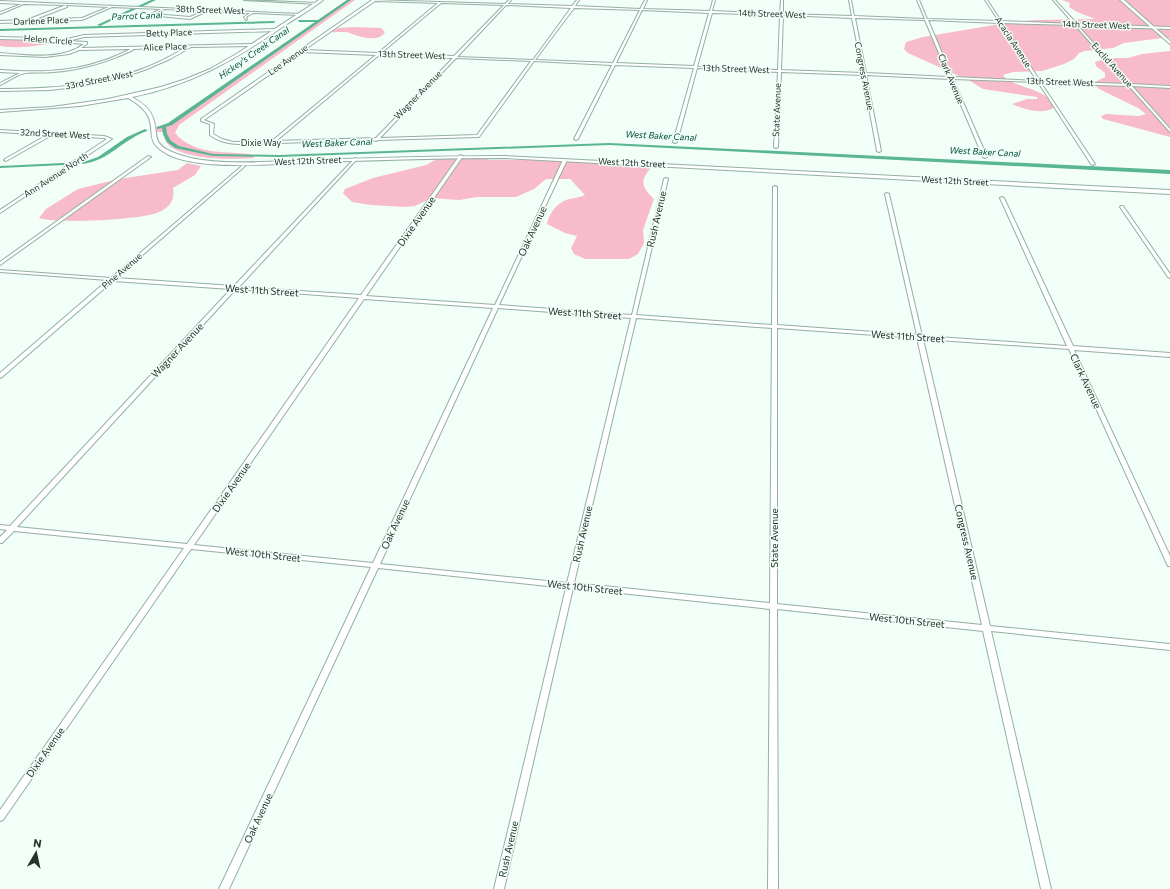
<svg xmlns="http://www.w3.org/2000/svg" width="1170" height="889" font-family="Commissioner,sans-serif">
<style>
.green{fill:#f8bbcc}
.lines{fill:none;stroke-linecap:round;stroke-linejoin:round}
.canal{fill:#5ab594;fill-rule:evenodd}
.minor-casing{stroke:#93afa3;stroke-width:2}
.tertiary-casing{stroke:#93afa3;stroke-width:2}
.minor{fill:#fff;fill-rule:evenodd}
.tertiary{fill:#fff;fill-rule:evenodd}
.labels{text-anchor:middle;stroke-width:3;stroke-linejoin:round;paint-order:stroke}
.far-street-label{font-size:9px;fill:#26312c;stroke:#f2fef8}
.far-water-label{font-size:9px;font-style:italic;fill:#004f3a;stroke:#f2fef8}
.street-label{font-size:10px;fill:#26312c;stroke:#f2fef8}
</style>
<rect width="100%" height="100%" fill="#f2fef8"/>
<path class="green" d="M347,0H355L179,125L175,133C196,157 227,150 255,155L253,158C234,160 160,161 164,132H155V127L169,124Z
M1062,0H1120L1162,38L1124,43L1113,48L1085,51L1079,53L1074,59L1064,64L1042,71L1013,72L1003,75C1011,88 1047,87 1055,107C1044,115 1024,110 1012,104L1027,99H1037V97L983,89L970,81L908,53L904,49L906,42L923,37L1006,23L1034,20L1095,19L1077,12L1069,7L1070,3Z
M1123,0H1170V38H1166Z
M353,27L381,28L385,32C379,43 359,37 350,33C345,31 337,33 331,32L339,28Z
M0,37L32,38L53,43C35,46 18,49 0,46Z
M1170,51V137L1103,119L1101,116L1106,114L1139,116L1146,114L1138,108L1099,89L1093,83L1105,77V73L1096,66L1095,62L1106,58H1128L1142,54Z
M461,157L481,158L490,160H537L620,164L651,168C639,181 642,187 654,199L643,230L644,243L638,254L629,259H585L574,254L571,248L577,236L565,233L547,224C548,215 557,203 566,200C573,198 578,198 585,195L570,179H546L534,189L516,197H477L459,200L432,198L415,206L405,207L371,205L352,202L343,193L345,189L373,178L426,165L437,159Z
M187,163L201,166L195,175L173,188C175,200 170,207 159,212C143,220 55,224 39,218L46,209L78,189L119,179L178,170Z"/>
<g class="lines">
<path class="canal" d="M151,0H156L141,7L138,6Z
M347,0H351L172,125L166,127L167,134L171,141L179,146L213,154L279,155L609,143L1170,170V174L609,145L279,157L213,156L175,148L167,142L163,134L162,128L157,129V127L168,123L315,22H299L298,20H318Z
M133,8L136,9L100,26L97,25Z
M275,21L274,23L0,31V29Z
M145,129L147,130V131C122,140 110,160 83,164L81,163L98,157L127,137Z
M63,163H65V165L0,168V166Z"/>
<defs>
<path id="minor" d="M244,0L318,3L317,4Z
M372,0L505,4L509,0H511L508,4L572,6L577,0H579L575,6L640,9L645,0H647L643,9L710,11L713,0H715L712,11L780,14L781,0H783V14L852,16L849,0H851L854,16L925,19L917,0H919L927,19L999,21L985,0H987L1001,21L1074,24L1053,0H1055L1077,24L1170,27V29L1078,26L1130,84L1170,86V88L1132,86L1170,129V132L1129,86L1041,83L1095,164L1093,165L1091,164L1038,82L953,79L987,157L985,158L983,157L950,79L866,75L881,151L879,152L877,151L863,75L781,72L778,147L776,148L774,147L778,72L697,68L677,142L675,143L673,142L694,68L615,65L578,139L576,140L574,139L612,65L534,61L479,137H478L378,140L376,141L374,140L245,144C232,144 220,143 210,135V124L201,121V119ZM375,1L438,3L378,53L304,50ZM441,3L504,5L454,56L381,53ZM506,5L571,8L533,60L457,57ZM574,8L640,10L613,63L535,60ZM642,10L709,13L694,66L616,63ZM712,13L780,15L778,70L697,67ZM783,15L852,18L863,73L781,70ZM855,18L925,20L949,77L866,73ZM928,20L1000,23L1037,81L952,77ZM1002,23L1075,25L1127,84L1040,81ZM302,52L376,55L272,141L233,142L222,139L213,134L214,124L204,120ZM379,55L453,58L376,138L276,141ZM456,58L531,61L477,135L380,138Z
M0,1L300,14L299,15L253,13L246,17L247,19L246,20L244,17L250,13L207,11L190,19L149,15L161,9L112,7L82,20L0,23V21L82,18L109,7L66,5L67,7L33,20L32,18L66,5L24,4L0,14V12L22,4L0,3ZM164,9L204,11L190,17L153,14Z
M274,29L275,31L84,37L68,41L87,42V44L81,48L252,44L253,45L252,46L191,47L170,59L147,69L124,77L99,83L75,87L50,90L0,91V89C49,89 99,86 145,68C160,62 173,55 187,47L133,49V50C107,62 82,70 53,72C45,73 32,72 25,73C18,74 7,82 0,85V83L20,73L0,72V70C33,72 67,73 99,62C110,59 120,54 131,49L79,50L69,54L45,57L0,55V53C27,55 61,61 84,44L38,40L0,39V37L38,38L63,40L84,35Z
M0,130L104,136L112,139L0,213V210L107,139L104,138L52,135L6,161L4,160L5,159L47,135L0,132Z
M460,155L463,156L366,296L495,305L563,160L565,159L567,160L499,305L632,315L664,179L666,178L668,179L636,315L772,325L773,187L775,186L777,187V325L917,335L885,194L887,193L889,194L922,336L1067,346L1000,198L1002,197L1004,198L1073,346L1170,353V357L1074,350L1170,556V566H1168L1167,564L1069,349L923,339L990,626L1170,644V650L991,631L1051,889H1041L983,631L777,609L778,889H768L770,609L573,588L504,889H494L566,588L378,568L229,889H219L371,567L191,549L3,820L0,821V810L184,548L14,531L2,543H0V537L7,530L0,529V525L10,526L231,289L113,281L2,377L0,378V373L108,280L0,272V270L111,278L243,165L245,166L244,167L116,278L234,286L355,158L357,159L356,160L239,287L361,295ZM236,289L359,298L187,544L17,527ZM364,299L493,308L373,563L194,545ZM498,308L631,318L567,583L380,564ZM636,318L772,328L770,603L574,583ZM777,328L917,338L982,625L777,604Z
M148,156L151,157L0,265V262Z
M1121,206H1123L1170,274V278L1168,277L1120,207Z"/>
<path id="tertiary" d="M319,0H323C311,10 297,17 284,26C235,60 191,85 132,97C141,102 150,108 153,118C159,135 151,143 172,152C208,168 269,161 308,160C373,158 439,156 505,156L1170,190V194L505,158C443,158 382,160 320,162C281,163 201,172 167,154C144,141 156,133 148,116C144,108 135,102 128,98L80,106L0,112V110L52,107L108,99L161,87L186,79L210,69L238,53Z
M1120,0H1124L1170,41V44Z"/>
</defs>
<use href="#minor" class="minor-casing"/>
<use href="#tertiary" class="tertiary-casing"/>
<use href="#minor" class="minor"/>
<use href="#tertiary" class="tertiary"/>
</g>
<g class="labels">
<g class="far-street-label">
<text transform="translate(210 10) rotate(2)" y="3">38th Street West</text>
<text transform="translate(772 14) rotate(2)" y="3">14th Street West</text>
<text transform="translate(41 21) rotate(-2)" y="3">Darlene Place</text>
<text transform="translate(1096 25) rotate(2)" y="3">14th Street West</text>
<text transform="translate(169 33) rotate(-2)" y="3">Betty Place</text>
<text transform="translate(48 40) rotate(4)" y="3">Helen Circle</text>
<text transform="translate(1013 42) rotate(57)" y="3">Acacia Avenue</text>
<text transform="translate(165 47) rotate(-2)" y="3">Alice Place</text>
<text transform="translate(412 55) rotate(2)" y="3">13th Street West</text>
<text transform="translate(288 60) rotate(-35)" y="3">Lee Avenue</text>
<text transform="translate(1112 65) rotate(48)" y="3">Euclid Avenue</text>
<text transform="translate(736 69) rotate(2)" y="3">13th Street West</text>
<text transform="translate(864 76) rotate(79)" y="3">Congress Avenue</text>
<text transform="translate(951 79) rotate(67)" y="3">Clark Avenue</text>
<text transform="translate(99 80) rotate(-11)" y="3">33rd Street West</text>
<text transform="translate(1060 82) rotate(2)" y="3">13th Street West</text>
<text transform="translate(418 95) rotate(-46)" y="3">Wagner Avenue</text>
<text transform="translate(777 110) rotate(-88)" y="3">State Avenue</text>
<text transform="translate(55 134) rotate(3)" y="3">32nd Street West</text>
<text x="261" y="146">Dixie Way</text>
<text transform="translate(308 161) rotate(-2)" y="3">West 12th Street</text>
<text transform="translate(632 163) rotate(3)" y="3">West 12th Street</text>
<text transform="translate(56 175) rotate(-33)" y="3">Ann Avenue North</text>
<text transform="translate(955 181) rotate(3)" y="3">West 12th Street</text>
<text transform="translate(122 271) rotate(-41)" y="3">Pine Avenue</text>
</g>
<g class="far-water-label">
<text transform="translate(137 16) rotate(-2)" y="3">Parrot Canal</text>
<text transform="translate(254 53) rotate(-35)" y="3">Hickey's Creek Canal</text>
<text transform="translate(661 136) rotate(3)" y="3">West Baker Canal</text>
<text transform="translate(337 143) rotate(-2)" y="3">West Baker Canal</text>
<text transform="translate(985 152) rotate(3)" y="3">West Baker Canal</text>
</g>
<g class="street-label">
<text transform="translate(656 219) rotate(-77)" y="4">Rush Avenue</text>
<text transform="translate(416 221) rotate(-55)" y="4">Dixie Avenue</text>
<text transform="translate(532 231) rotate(-65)" y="4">Oak Avenue</text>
<text transform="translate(262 290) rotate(4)" y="4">West 11th Street</text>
<text transform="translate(585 313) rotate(4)" y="4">West 11th Street</text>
<text transform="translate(908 336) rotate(4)" y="4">West 11th Street</text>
<text transform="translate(177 350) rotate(-47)" y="4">Wagner Avenue</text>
<text transform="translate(1086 381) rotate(65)" y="4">Clark Avenue</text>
<text transform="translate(231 487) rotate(-55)" y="4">Dixie Avenue</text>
<text transform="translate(395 524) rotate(-65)" y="4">Oak Avenue</text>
<text transform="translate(582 534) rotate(-77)" y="4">Rush Avenue</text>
<text transform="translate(774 538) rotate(-90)" y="4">State Avenue</text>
<text transform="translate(967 542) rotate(77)" y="4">Congress Avenue</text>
<text transform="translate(263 554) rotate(6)" y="4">West 10th Street</text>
<text transform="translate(585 587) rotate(6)" y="4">West 10th Street</text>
<text transform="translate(907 620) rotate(6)" y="4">West 10th Street</text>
<text transform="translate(45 752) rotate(-55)" y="4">Dixie Avenue</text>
<text transform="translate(258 818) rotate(-65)" y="4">Oak Avenue</text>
<text transform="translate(508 849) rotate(-77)" y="4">Rush Avenue</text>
</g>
</g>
<g transform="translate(36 853) rotate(9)" stroke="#f2fef8" stroke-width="3" paint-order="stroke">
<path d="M0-3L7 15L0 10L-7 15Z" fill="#26312c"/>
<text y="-6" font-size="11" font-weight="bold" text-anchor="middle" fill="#26312c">N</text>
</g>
</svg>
